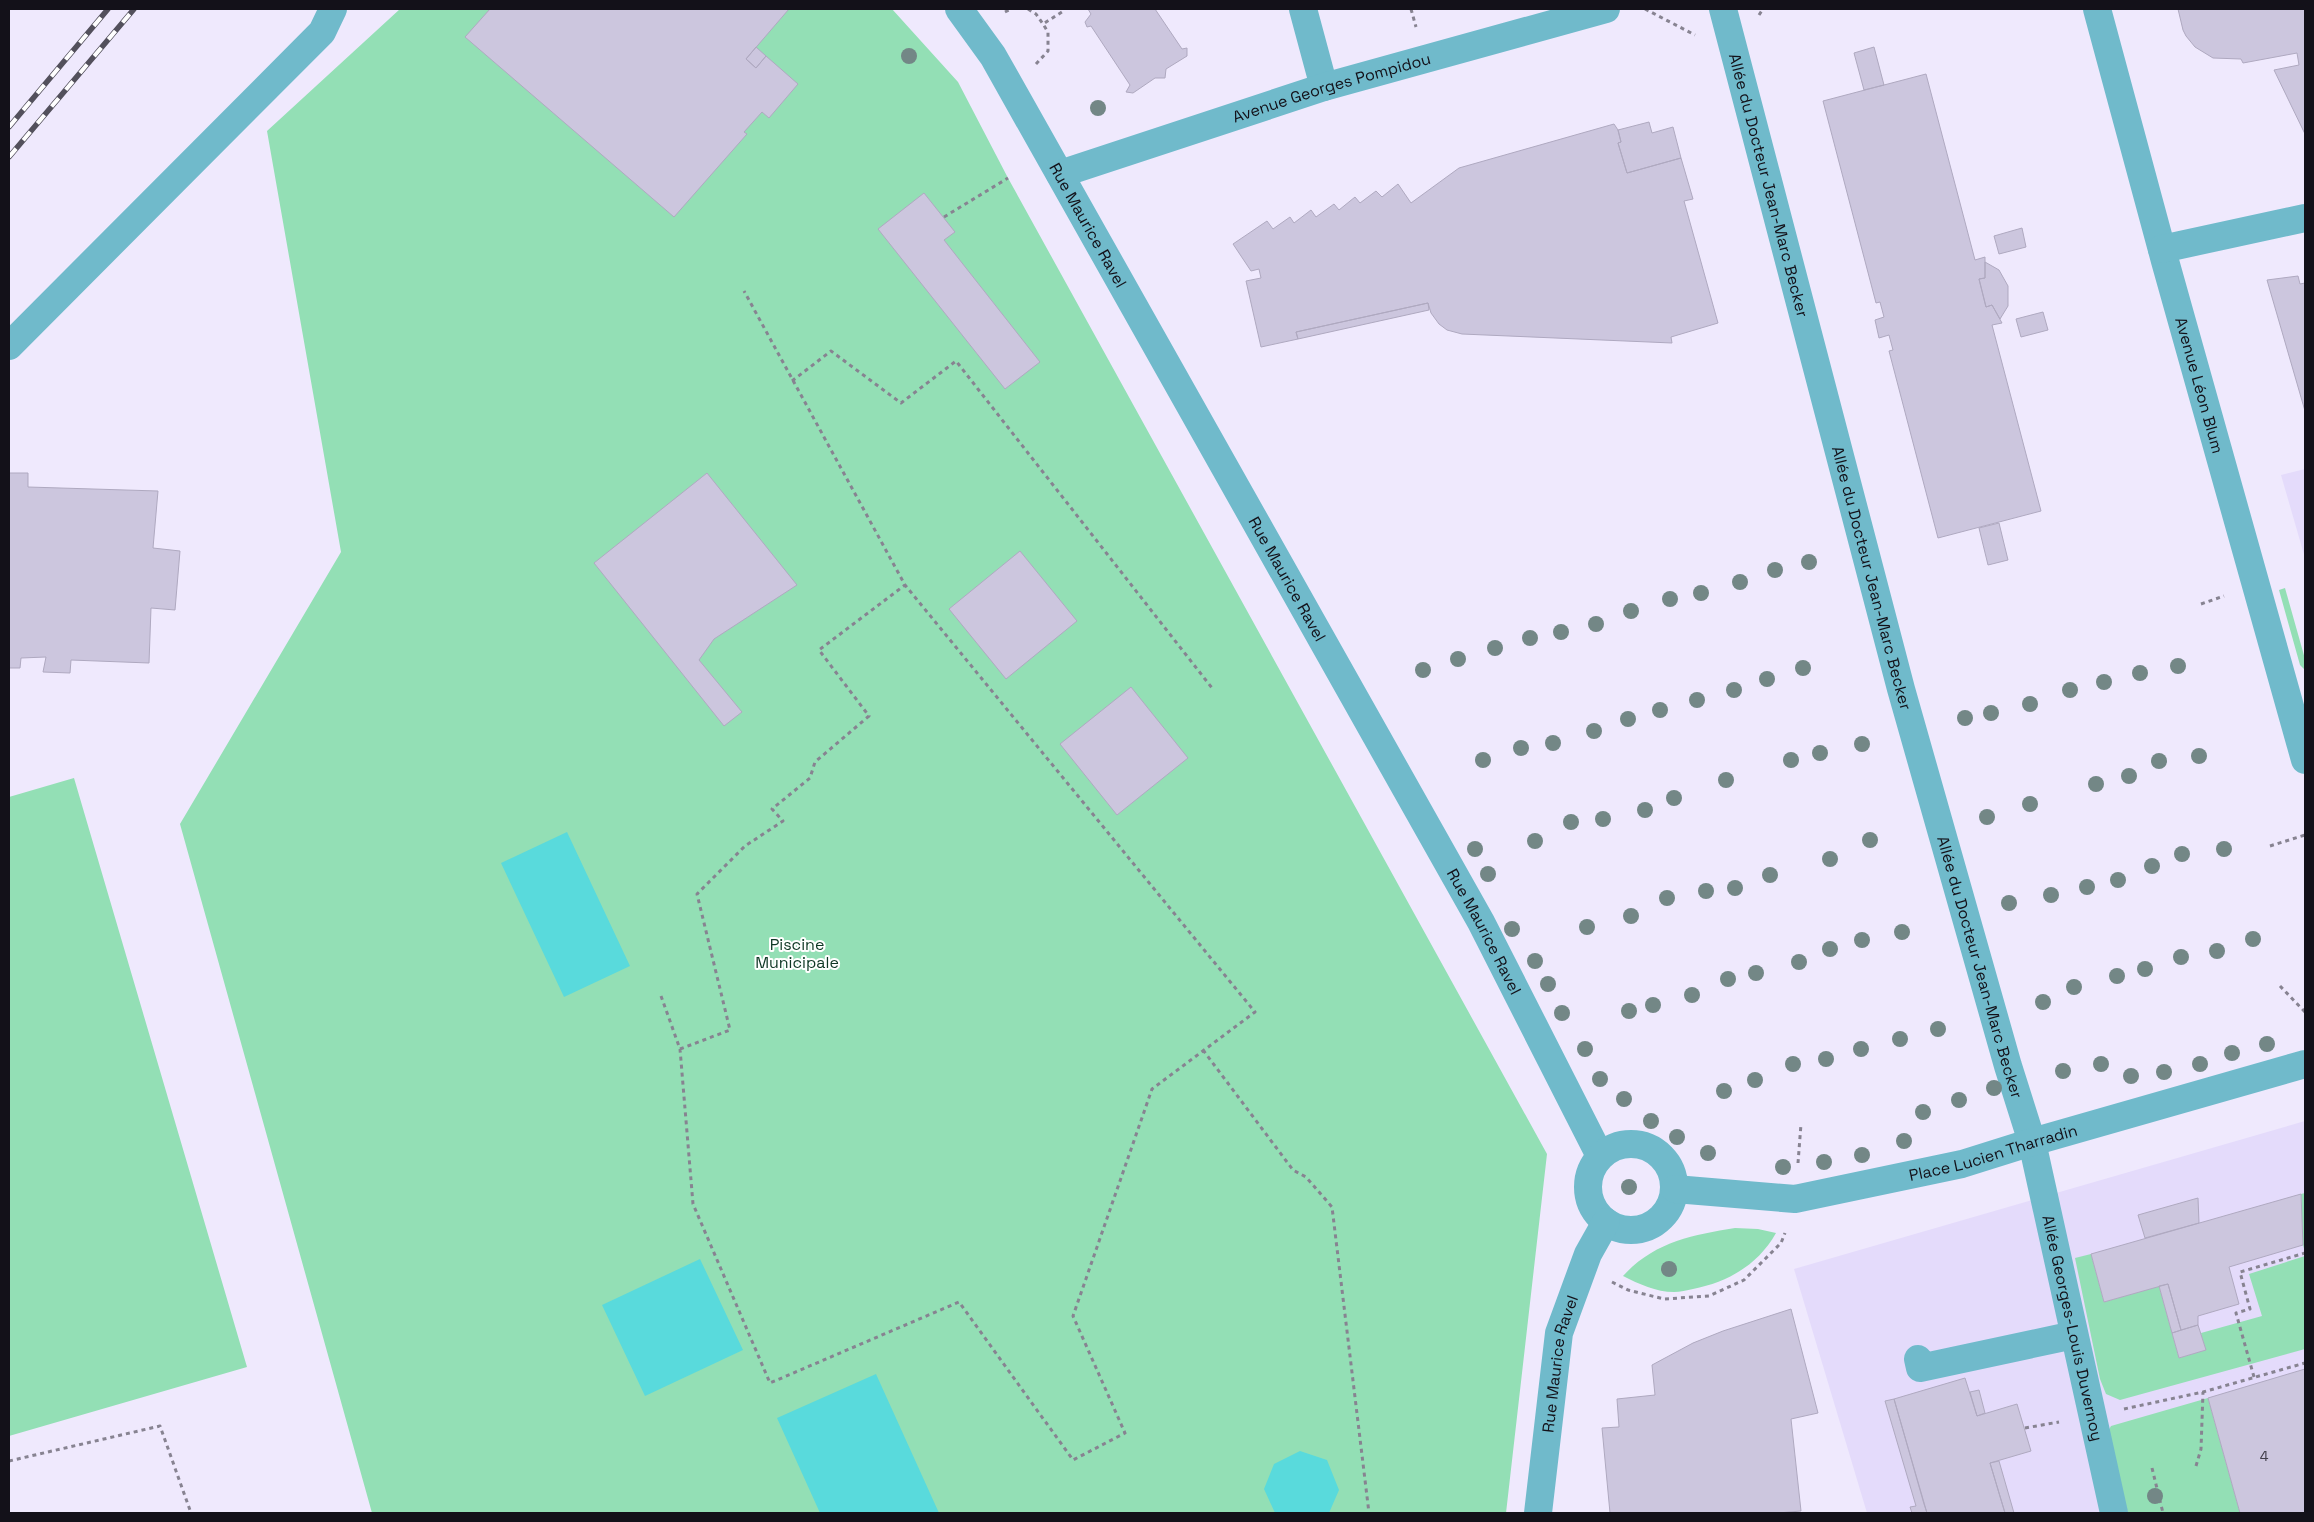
<svg xmlns="http://www.w3.org/2000/svg" width="2314" height="1522" font-family="'Space Grotesk',sans-serif">
<style>
.built{fill:#e4dbfb}
.green{fill:#93dfb5}
.water{fill:#59dadc}
.building{fill:#ccc6de;stroke:#afa9c0}
.lines{fill:none;stroke-linecap:round;stroke-linejoin:round}
.path{stroke:#878391;stroke-width:3;stroke-dasharray:4 4;stroke-linecap:butt}
.minor{stroke:#70bacb;stroke-width:28}
.rail-casing{stroke:#53505c;stroke-width:5.5}
.rail{stroke:#fff;stroke-width:4;stroke-dasharray:11;stroke-linecap:butt}
.tree{fill:#738786}
.labels{text-anchor:middle;stroke-width:4;stroke-linejoin:round;paint-order:stroke}
.number-label{font-size:14px;fill:#413e4a}
.street-label{font-size:16px;fill:#131119;stroke:#fff}
.park-label{font-size:16px;fill:#0e3724;stroke:#fff}
</style>
<rect width="100%" height="100%" fill="#efe9fd"/>
<path class="built" d="M2305,469V558L2281,475Z
M2305,1121V1513H1867L1794,1269Z"/>
<path class="green" d="M400,9H892L958,82L1008,178L1547,1154L1506,1513H372L180,824L341,552L267,131Z
M2285,588L2305,659V670L2300,665L2279,590Z
M74,778L247,1367L9,1436V797Z
M2305,1193V1252L2303,1245L2301,1194Z
M1735,1228L1758,1229L1776,1233C1758,1265 1728,1282 1693,1289C1687,1290 1680,1292 1674,1292C1656,1292 1639,1284 1623,1276C1654,1242 1692,1235 1735,1228Z
M2091,1254L2104,1302L2159,1286L2179,1358L2205,1350L2201,1333L2262,1316L2249,1274L2305,1256V1349L2120,1400L2106,1394L2100,1379L2075,1258Z
M2208,1398L2240,1513H2128L2106,1435L2111,1426Z"/>
<path class="water" d="M567,832L630,966L564,997L501,863Z
M700,1259L743,1350L645,1396L602,1305Z
M876,1374L939,1513H820L777,1418Z
M1300,1451L1327,1460L1339,1490L1329,1513H1275L1264,1489L1274,1464Z"/>
<path class="building" d="M490,9H789L746,59L756,68L766,56L798,84L769,118L762,112L744,132L747,134L674,217L465,37Z
M1088,9H1155L1182,49L1187,48V56L1166,69L1165,78H1155L1133,93L1126,92L1130,85L1091,26L1087,27L1085,22L1091,14Z
M2178,9H2305V134L2274,70L2299,65L2297,53L2243,63L2241,59L2213,58L2195,47L2186,36L2183,30Z
M756,47L766,56L756,68L746,59Z
M1874,47L1884,85L1864,90L1854,53Z
M1926,74L1975,260L1985,257V278L1979,279L1986,307L1992,305L2002,323L1992,325L2041,511L1938,538L1889,351L1893,350L1889,335L1879,338L1875,320L1884,317L1880,302L1876,303L1823,101Z
M1649,122L1652,133L1673,127L1681,158L1627,173L1618,143L1621,142L1618,130Z
M1614,124L1618,130L1621,142L1618,143L1627,173L1681,158L1693,199L1684,201L1718,323L1671,337L1672,343L1462,334L1447,330L1439,324L1431,313L1428,303L1296,332L1298,339L1261,347L1246,281L1261,278L1259,269L1251,271L1233,244L1267,221L1273,229L1290,217L1294,223L1311,210L1316,217L1334,204L1339,210L1355,197L1360,203L1376,191L1382,197L1398,184L1411,203L1459,168Z
M924,193L955,232L944,240L1040,362L1005,389L878,229Z
M2022,228L2026,247L1999,254L1994,236Z
M1985,262L1999,270L2008,286V306L2000,319L1992,305L1986,307L1979,279L1985,278Z
M2298,276L2300,284L2305,283V411L2267,280Z
M1428,303L1429,310L1298,339L1296,332Z
M2043,312L2048,330L2021,337L2016,319Z
M9,473H28V487L158,491L153,548L180,551L175,610L151,608L149,663L71,660L70,673L43,672L46,657L21,658L20,668H9Z
M707,473L797,585L714,639L699,660L742,712L724,726L594,563Z
M1999,523L2008,560L1988,565L1979,528Z
M1020,551L1077,621L1006,679L949,609Z
M1131,687L1188,758L1117,815L1060,744Z
M2301,1194L2303,1245L2229,1267L2239,1304L2198,1316V1325L2181,1330L2168,1284L2104,1302L2091,1254Z
M2198,1198L2199,1223L2145,1238L2138,1215Z
M2168,1284L2181,1330L2172,1333L2159,1286Z
M1791,1309L1818,1413L1791,1419L1801,1511L1778,1513H1610L1602,1428L1619,1427L1617,1399L1655,1395L1652,1365L1693,1343L1723,1331Z
M2198,1325L2206,1350L2179,1358L2172,1333Z
M2305,1369V1513H2240L2208,1398Z
M1965,1378L1977,1416L2017,1404L2031,1451L1990,1463L2005,1513H1927L1894,1399Z
M1979,1390L1985,1413L1977,1416L1970,1392Z
M1894,1399L1924,1504L1927,1513H1912L1910,1507L1916,1506L1885,1401Z
M1999,1461L2014,1513H2005L1990,1463Z"/>
<g class="lines">
<path class="path" d="M1028,9L1036,14L1043,24L1065,10
M1411,9L1416,27
M1645,9L1695,35
M1005,12L1011,9
M1759,15L1763,9
M1036,64L1048,51V32L1043,24
M944,217L1008,178
M792,381L831,351L901,403L956,361L1212,688
M2201,604L2224,596
M2270,846L2305,835
M2280,986L2305,1012
M661,996L680,1049L693,1204L770,1383L959,1302L1073,1460L1125,1433L1073,1316L1152,1089L1255,1012L905,585L744,291
M680,1049L730,1030L697,894L745,846L783,821L772,809L810,778L815,762L869,716L819,650L905,585
M1203,1050L1293,1170L1306,1177L1332,1207L1369,1513
M1798,1163L1801,1124
M1612,1282L1628,1290L1664,1299L1709,1296L1744,1280L1781,1243L1785,1233
M2254,1377L2236,1313L2250,1309L2240,1272L2305,1253
M2124,1409L2203,1392L2305,1363
M2025,1428L2059,1422
M9,1461L160,1426L191,1513
M2196,1466L2201,1449L2203,1392
M2152,1468L2163,1513"/>
<g class="minor">
<path id="s1" d="M959,9L993,56L1481,922L1600,1156"/>
<path d="M1303,9L1324,87"/>
<path id="s2" d="M1723,9L1901,689L2008,1066L2032,1142L2114,1513"/>
<path id="s3" d="M2097,9L2165,261L2305,760"/>
<path id="s4" d="M1060,174L1324,87L1606,9"/>
<path d="M2162,249L2305,218"/>
<path d="M9,346L322,32L333,9"/>
<circle cx="1631" cy="1187" r="43"/>
<path id="s5" d="M1675,1189L1795,1199L1962,1164L2032,1142L2305,1064"/>
<path d="M1918,1359L1920,1368L2074,1335"/>
<path id="s6" d="M1538,1513L1559,1333L1588,1254L1606,1222"/>
</g>
<defs>
<path id="rail" d="M9,127L108,9
M9,157L134,9"/>
</defs>
<use href="#rail" class="rail-casing"/>
<use href="#rail" class="rail"/>
</g>
<g class="tree">
<circle cx="909" cy="56" r="8"/>
<circle cx="1098" cy="108" r="8"/>
<circle cx="1809" cy="562" r="8"/>
<circle cx="1775" cy="570" r="8"/>
<circle cx="1740" cy="582" r="8"/>
<circle cx="1701" cy="593" r="8"/>
<circle cx="1670" cy="599" r="8"/>
<circle cx="1631" cy="611" r="8"/>
<circle cx="1596" cy="624" r="8"/>
<circle cx="1561" cy="632" r="8"/>
<circle cx="1530" cy="638" r="8"/>
<circle cx="1495" cy="648" r="8"/>
<circle cx="1458" cy="659" r="8"/>
<circle cx="2178" cy="666" r="8"/>
<circle cx="1803" cy="668" r="8"/>
<circle cx="1423" cy="670" r="8"/>
<circle cx="2140" cy="673" r="8"/>
<circle cx="1767" cy="679" r="8"/>
<circle cx="2104" cy="682" r="8"/>
<circle cx="1734" cy="690" r="8"/>
<circle cx="2070" cy="690" r="8"/>
<circle cx="1697" cy="700" r="8"/>
<circle cx="2030" cy="704" r="8"/>
<circle cx="1660" cy="710" r="8"/>
<circle cx="1991" cy="713" r="8"/>
<circle cx="1965" cy="718" r="8"/>
<circle cx="1628" cy="719" r="8"/>
<circle cx="1594" cy="731" r="8"/>
<circle cx="1553" cy="743" r="8"/>
<circle cx="1862" cy="744" r="8"/>
<circle cx="1521" cy="748" r="8"/>
<circle cx="1820" cy="753" r="8"/>
<circle cx="2199" cy="756" r="8"/>
<circle cx="1483" cy="760" r="8"/>
<circle cx="1791" cy="760" r="8"/>
<circle cx="2159" cy="761" r="8"/>
<circle cx="2129" cy="776" r="8"/>
<circle cx="1726" cy="780" r="8"/>
<circle cx="2096" cy="784" r="8"/>
<circle cx="1674" cy="798" r="8"/>
<circle cx="2030" cy="804" r="8"/>
<circle cx="1645" cy="810" r="8"/>
<circle cx="1987" cy="817" r="8"/>
<circle cx="1603" cy="819" r="8"/>
<circle cx="1571" cy="822" r="8"/>
<circle cx="1870" cy="840" r="8"/>
<circle cx="1535" cy="841" r="8"/>
<circle cx="1475" cy="849" r="8"/>
<circle cx="2224" cy="849" r="8"/>
<circle cx="2182" cy="854" r="8"/>
<circle cx="1830" cy="859" r="8"/>
<circle cx="2152" cy="866" r="8"/>
<circle cx="1488" cy="874" r="8"/>
<circle cx="1770" cy="875" r="8"/>
<circle cx="2118" cy="880" r="8"/>
<circle cx="2087" cy="887" r="8"/>
<circle cx="1735" cy="888" r="8"/>
<circle cx="1706" cy="891" r="8"/>
<circle cx="2051" cy="895" r="8"/>
<circle cx="1667" cy="898" r="8"/>
<circle cx="2009" cy="903" r="8"/>
<circle cx="1631" cy="916" r="8"/>
<circle cx="1587" cy="927" r="8"/>
<circle cx="1512" cy="929" r="8"/>
<circle cx="1902" cy="932" r="8"/>
<circle cx="2253" cy="939" r="8"/>
<circle cx="1862" cy="940" r="8"/>
<circle cx="1830" cy="949" r="8"/>
<circle cx="2217" cy="951" r="8"/>
<circle cx="2181" cy="957" r="8"/>
<circle cx="1535" cy="961" r="8"/>
<circle cx="1799" cy="962" r="8"/>
<circle cx="2145" cy="969" r="8"/>
<circle cx="1756" cy="973" r="8"/>
<circle cx="2117" cy="976" r="8"/>
<circle cx="1728" cy="979" r="8"/>
<circle cx="1548" cy="984" r="8"/>
<circle cx="2074" cy="987" r="8"/>
<circle cx="1692" cy="995" r="8"/>
<circle cx="2043" cy="1002" r="8"/>
<circle cx="1653" cy="1005" r="8"/>
<circle cx="1629" cy="1011" r="8"/>
<circle cx="1562" cy="1013" r="8"/>
<circle cx="1938" cy="1029" r="8"/>
<circle cx="1900" cy="1039" r="8"/>
<circle cx="2267" cy="1044" r="8"/>
<circle cx="1585" cy="1049" r="8"/>
<circle cx="1861" cy="1049" r="8"/>
<circle cx="2232" cy="1053" r="8"/>
<circle cx="1826" cy="1059" r="8"/>
<circle cx="1793" cy="1064" r="8"/>
<circle cx="2101" cy="1064" r="8"/>
<circle cx="2200" cy="1064" r="8"/>
<circle cx="2063" cy="1071" r="8"/>
<circle cx="2164" cy="1072" r="8"/>
<circle cx="2131" cy="1076" r="8"/>
<circle cx="1600" cy="1079" r="8"/>
<circle cx="1755" cy="1080" r="8"/>
<circle cx="1994" cy="1088" r="8"/>
<circle cx="1724" cy="1091" r="8"/>
<circle cx="1624" cy="1099" r="8"/>
<circle cx="1959" cy="1100" r="8"/>
<circle cx="1923" cy="1112" r="8"/>
<circle cx="1651" cy="1121" r="8"/>
<circle cx="1677" cy="1137" r="8"/>
<circle cx="1904" cy="1141" r="8"/>
<circle cx="1708" cy="1153" r="8"/>
<circle cx="1862" cy="1155" r="8"/>
<circle cx="1824" cy="1162" r="8"/>
<circle cx="1783" cy="1167" r="8"/>
<circle cx="1629" cy="1187" r="8"/>
<circle cx="1669" cy="1269" r="8"/>
<circle cx="2155" cy="1496" r="8"/>
</g>
<g class="labels">
<g class="number-label">
<text x="2264" y="1461">4</text>
</g>
<g class="street-label">
<text dy="6" stroke="none"><textPath href="#s4" startOffset="285">Avenue Georges Pompidou</textPath></text>
<text dy="6" stroke="none"><textPath href="#s2" startOffset="182">Allée du Docteur Jean-Marc Becker</textPath></text>
<text dy="6" stroke="none"><textPath href="#s1" startOffset="252">Rue Maurice Ravel</textPath></text>
<text dy="6" stroke="none"><textPath href="#s3" startOffset="390">Avenue Léon Blum</textPath></text>
<text dy="6" stroke="none"><textPath href="#s2" startOffset="588">Allée du Docteur Jean-Marc Becker</textPath></text>
<text dy="6" stroke="none"><textPath href="#s1" startOffset="658">Rue Maurice Ravel</textPath></text>
<text dy="6" stroke="none"><textPath href="#s1" startOffset="1062">Rue Maurice Ravel</textPath></text>
<text dy="6" stroke="none"><textPath href="#s2" startOffset="992">Allée du Docteur Jean-Marc Becker</textPath></text>
<text dy="6" stroke="none"><textPath href="#s5" startOffset="324">Place Lucien Tharradin</textPath></text>
<text dy="6" stroke="none"><textPath href="#s2" startOffset="1365">Allée Georges-Louis Duvernoy</textPath></text>
<text dy="6" stroke="none"><textPath href="#s6" startOffset="151">Rue Maurice Ravel</textPath></text>
</g>
<g class="park-label">
<text x="797" y="950">Piscine<tspan x="797" dy="18">Municipale</tspan></text>
</g>
</g>
<rect width="2314" height="1522" fill="none" stroke="#131119" stroke-width="20"/>
</svg>
